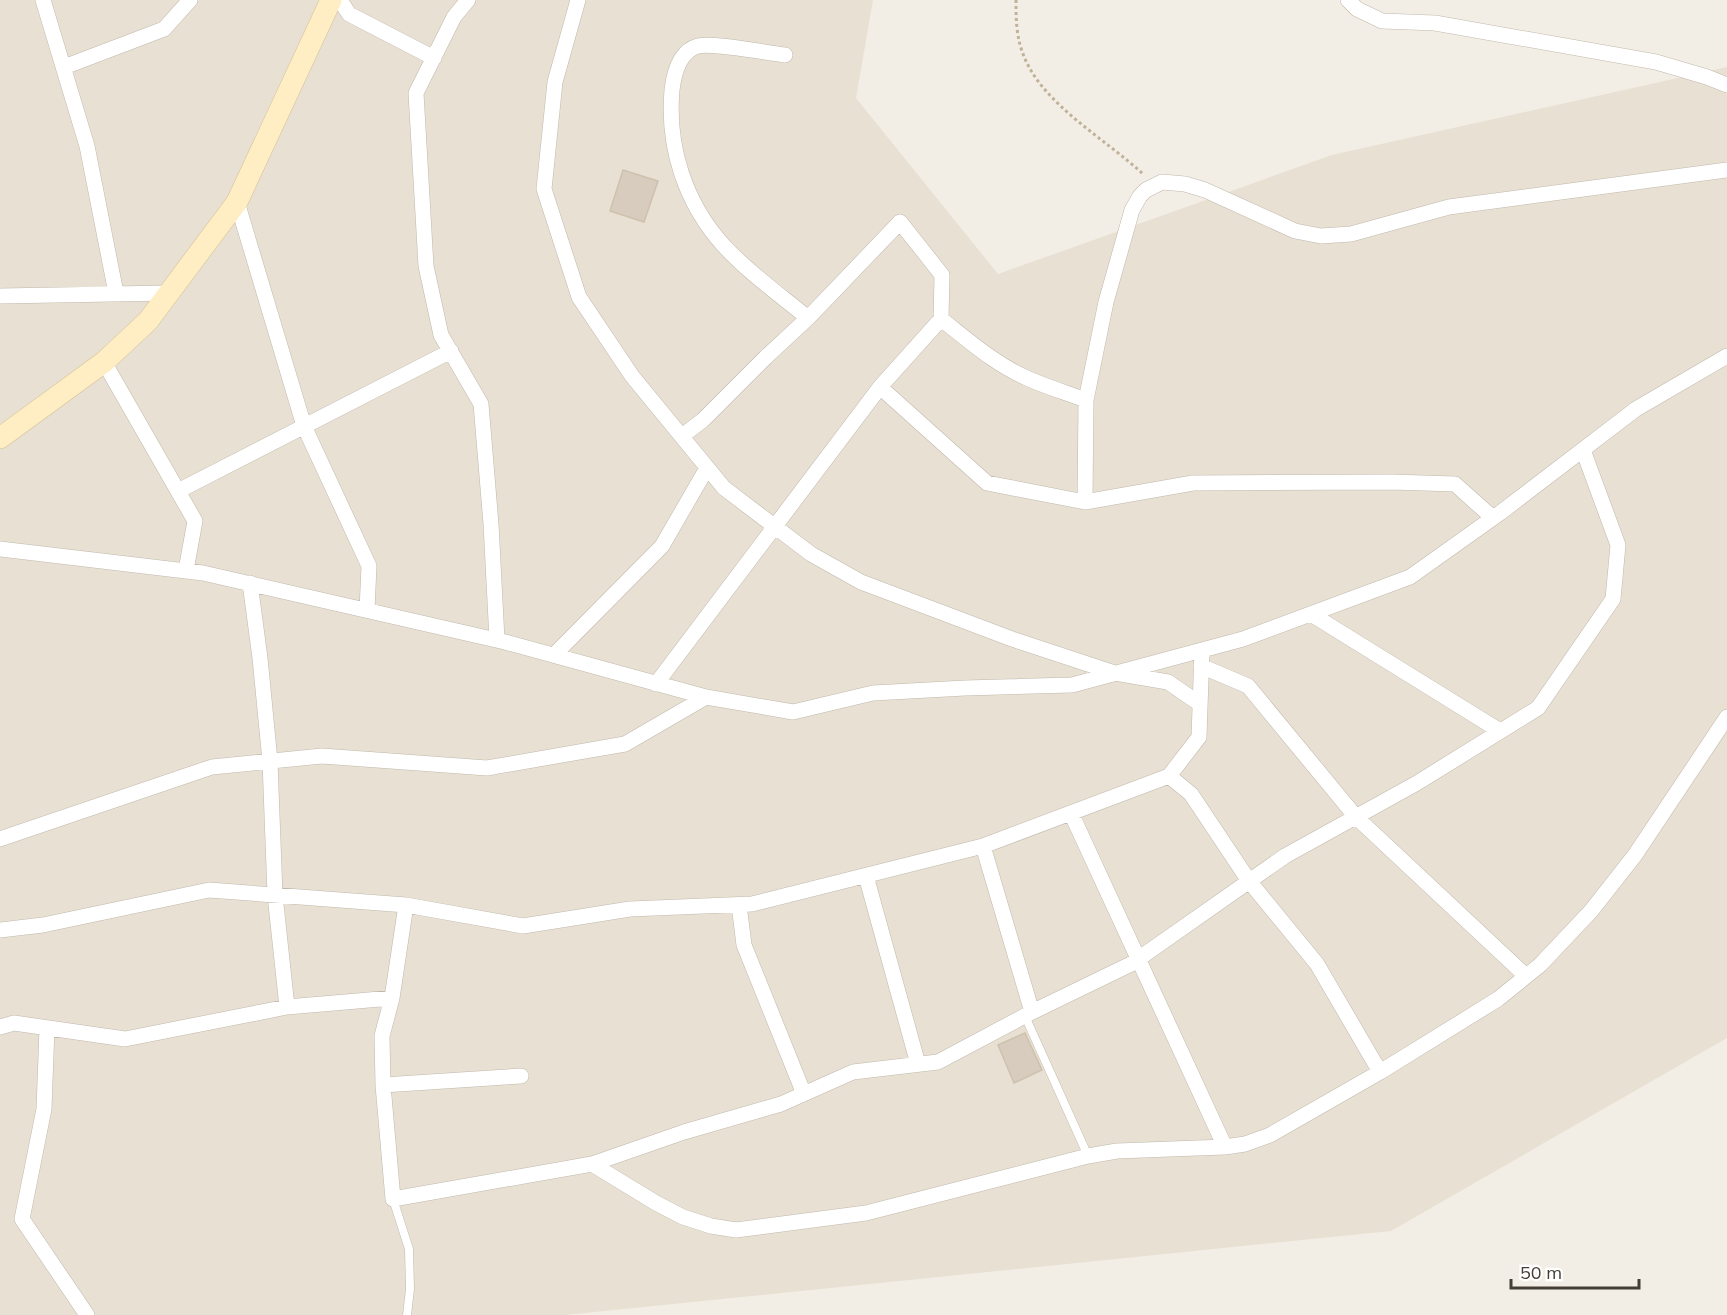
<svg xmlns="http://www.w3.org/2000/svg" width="1727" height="1315" font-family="Mulish,sans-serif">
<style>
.residential{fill:#e7e0d3}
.building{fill:#d7ccbd;stroke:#cfc1ae;stroke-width:1.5}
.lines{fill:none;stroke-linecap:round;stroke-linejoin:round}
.lane-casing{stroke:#c1b8ab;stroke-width:9}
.street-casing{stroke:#c1b8ab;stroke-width:16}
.secondary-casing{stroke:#d3c095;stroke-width:22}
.path{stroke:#c0b199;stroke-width:3;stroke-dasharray:3 3;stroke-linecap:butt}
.lane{stroke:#fff;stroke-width:8}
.street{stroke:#fff;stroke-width:15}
.secondary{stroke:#ffeec3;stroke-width:21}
</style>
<rect width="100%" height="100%" fill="#f3eee5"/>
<path class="residential" d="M0,0H873L856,98L998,274L1332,155L1727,67V1038L1391,1231L565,1315H0Z"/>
<path class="building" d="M623,170L658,181L644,222L610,211Z
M1025,1033L1042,1070L1014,1083L998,1045Z"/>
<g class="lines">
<defs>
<path id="lane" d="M1025,1016L1088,1156
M393,1199L409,1249L410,1289L407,1315"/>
<path id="street" d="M43,0L87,146L116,293
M340,0L349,14L434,58
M468,0L454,17L416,93L426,266L441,335L481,404L491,524L497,640
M578,0L555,82L544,189L579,297L632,376L724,488L811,554L861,582L1012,639L1115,673L1168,682L1200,704
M1348,0L1357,9L1382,21L1435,23L1656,62L1707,77L1727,85
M785,55C767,53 712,42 698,46C680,51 674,73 672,90C667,147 685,203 724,246C749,273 780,295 808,318
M64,67L164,29L190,0
M237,202L304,426L369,566L367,610
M0,296L169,293
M941,319C969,341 996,365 1029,379C1047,387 1067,393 1086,400
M104,362L195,521L186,570
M880,387L987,483L1085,502L1193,483L1392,482L1455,484L1493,518
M178,491L451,351
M1085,502L1086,400L1106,302L1132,210L1140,196L1146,190L1162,182L1185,184L1205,190L1295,231L1321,236L1351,234L1449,207L1727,170
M0,549L203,573L505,642L706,697L793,712L873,693L965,688L1072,685L1243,639L1410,577L1500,513L1636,409L1727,356
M250,583L260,658L270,761L275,895L287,1007
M1311,614L1500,731
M554,655L662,546L707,468
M1201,666L1248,686L1356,817L1526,976
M656,684L880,387L941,319L942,275L900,222L808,318L766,357L703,420L682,436
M1169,776L1191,794L1249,881L1317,964L1380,1072
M1071,813L1225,1147
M0,839L212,767L322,756L487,768L625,744L706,697
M983,846L1032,1012
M866,876L918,1064
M406,905L392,998L382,1036L383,1085L393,1199L592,1164L656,1203L683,1217L711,1226L736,1230L866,1213L1088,1156L1117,1151L1225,1147L1245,1144L1270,1135L1380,1072L1498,999L1540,965L1591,911L1635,855L1727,717
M739,905L744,945L804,1094
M0,930L43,925L209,890L406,905L523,926L630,909L752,904L983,846L1169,776L1199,737L1202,650
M0,1027L14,1023L125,1039L287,1007L392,998
M47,1028L44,1109L22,1219L87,1315
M383,1085L521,1076
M592,1164L684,1132L781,1104L853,1072L938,1062L1032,1012L1131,964L1285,856L1417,783L1538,708L1613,599L1618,545L1583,450"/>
<path id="secondary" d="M0,438L104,362L148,321L237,202L331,0"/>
</defs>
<use href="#lane" class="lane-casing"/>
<use href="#street" class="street-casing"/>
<use href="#secondary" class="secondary-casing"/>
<path class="path" d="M1016,0C1016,17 1016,34 1022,51C1039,103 1105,138 1144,175"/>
<use href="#lane" class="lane"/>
<use href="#street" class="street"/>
<use href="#secondary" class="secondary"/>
</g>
<path d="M1511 1279v9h128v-9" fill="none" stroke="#453e35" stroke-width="3"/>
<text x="1520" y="1279" font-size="18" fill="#453e35" stroke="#ffffff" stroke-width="4.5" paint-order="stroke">50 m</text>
</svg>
